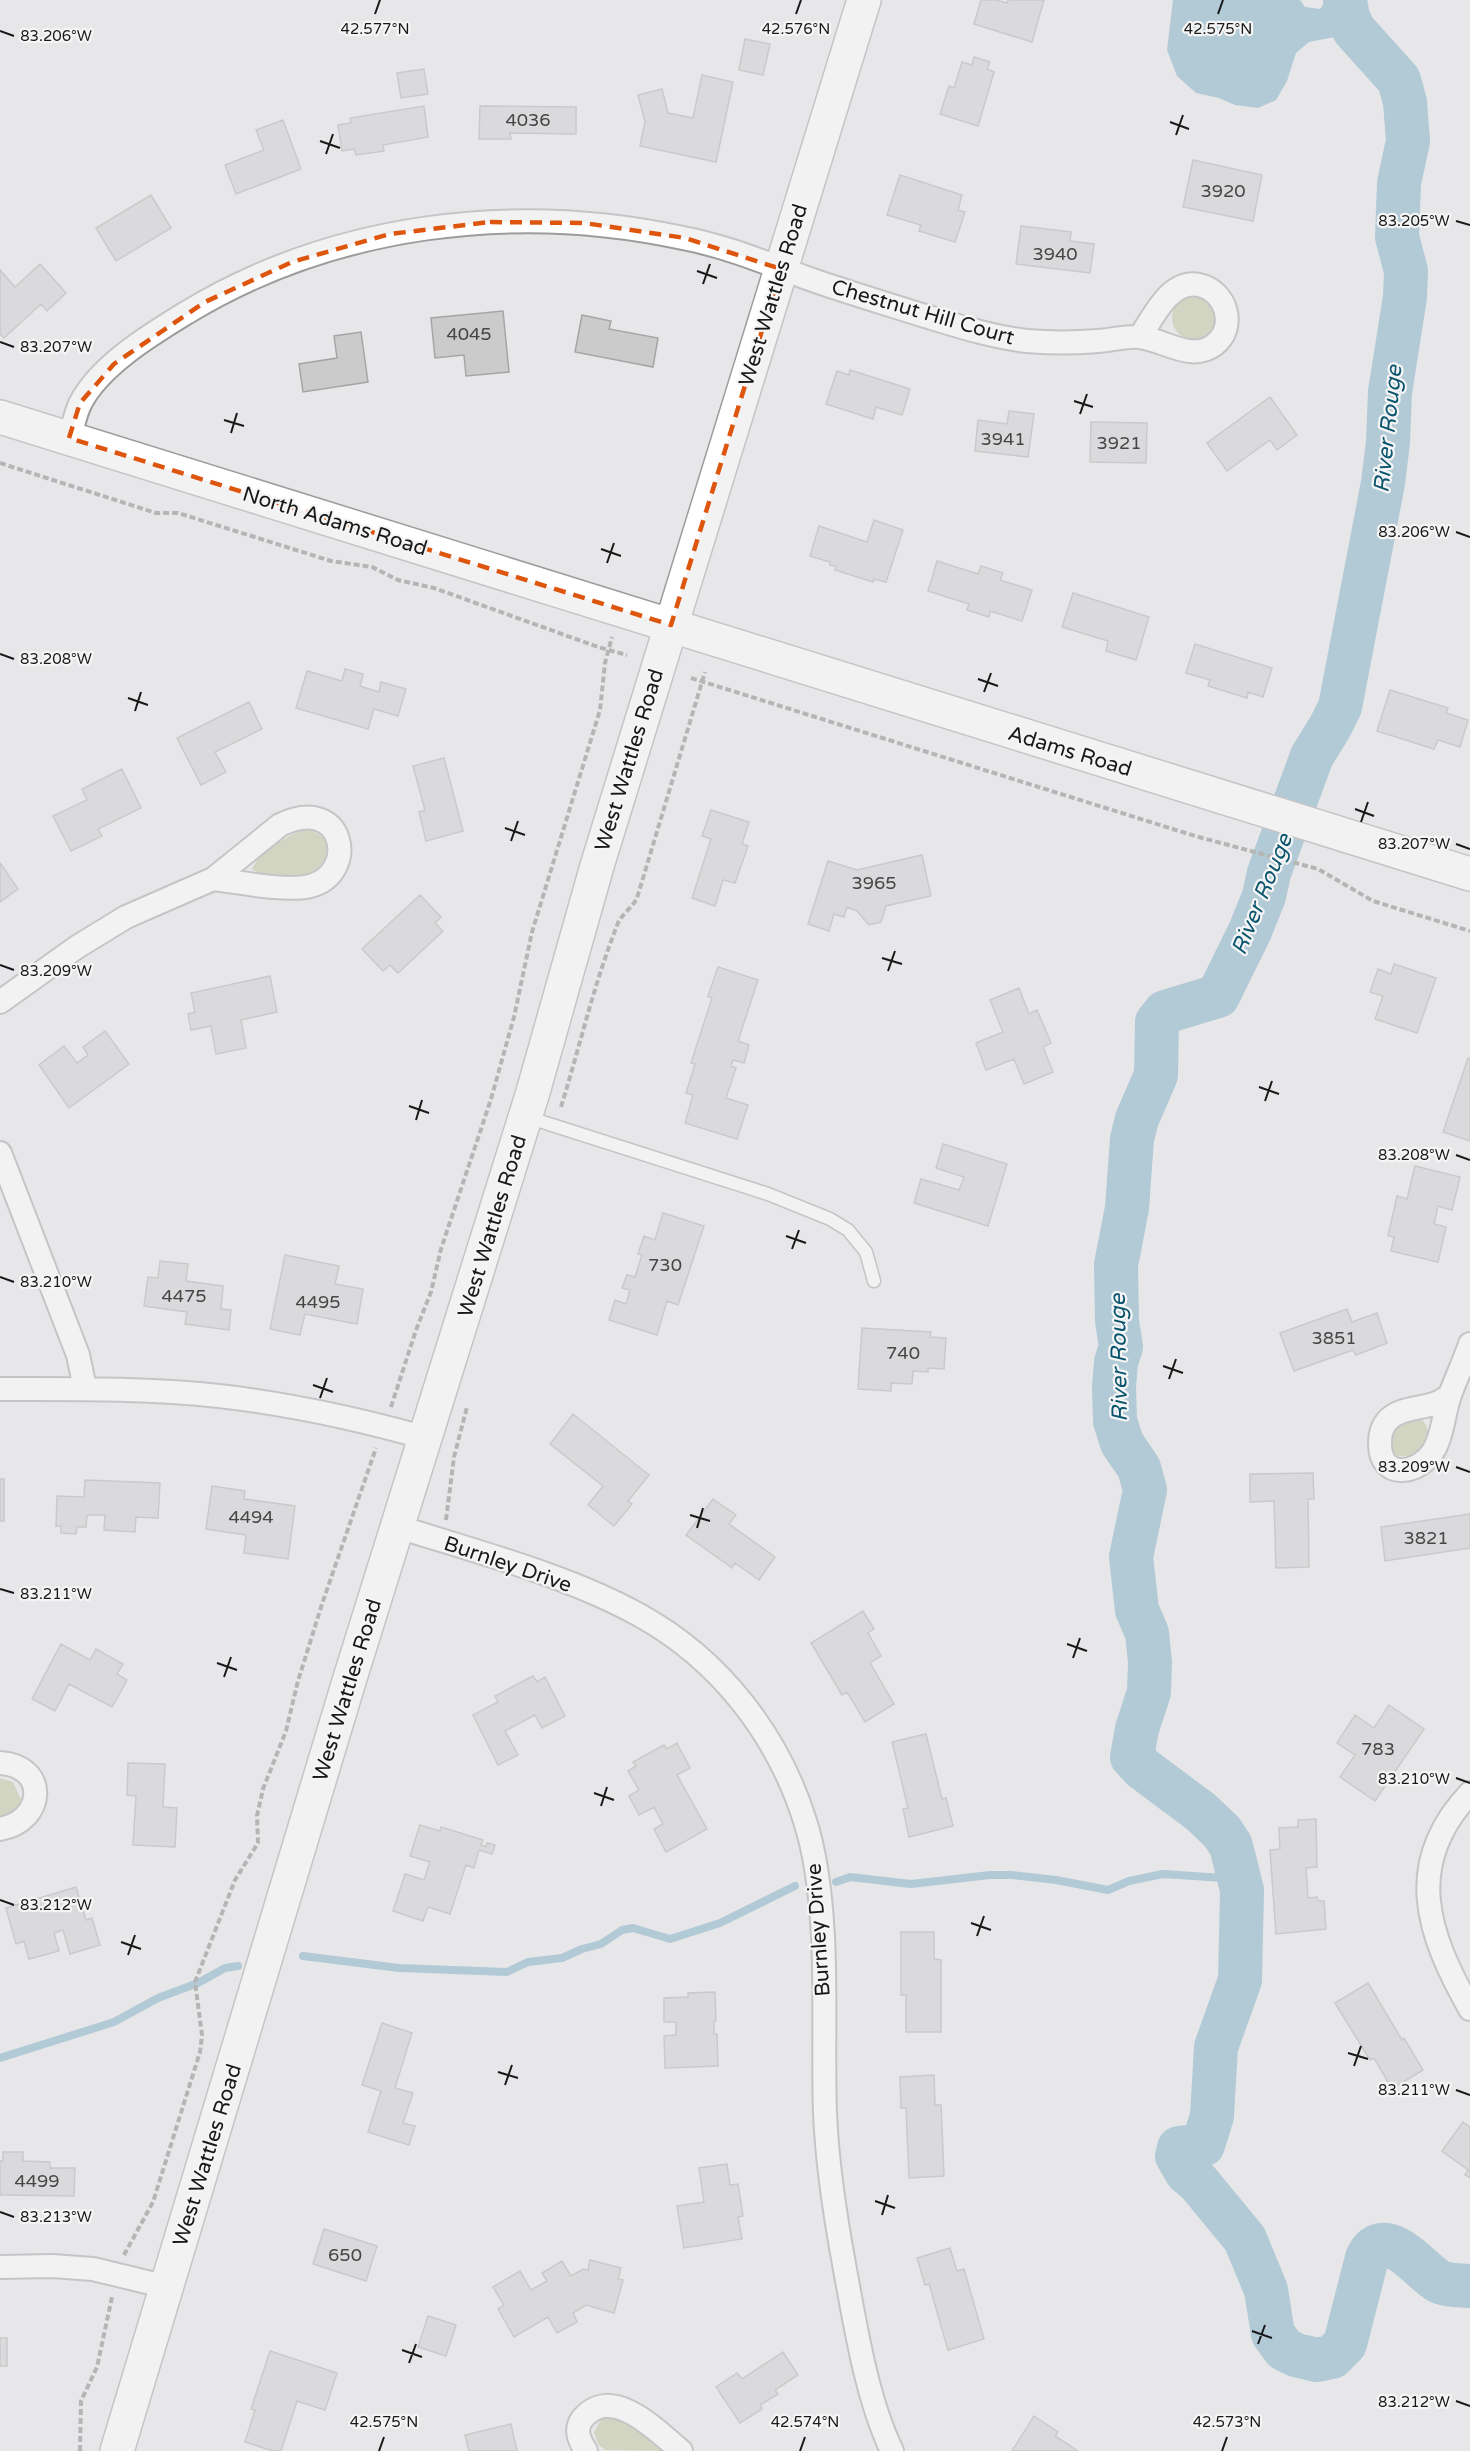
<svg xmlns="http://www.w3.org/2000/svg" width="1470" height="2451" font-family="'Varela Round',sans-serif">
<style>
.green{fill:#b9be92}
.water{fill:#6fa6bd}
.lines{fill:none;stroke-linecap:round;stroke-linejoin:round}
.stream{stroke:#6fa6bd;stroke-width:8}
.river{stroke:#6fa6bd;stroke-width:44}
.building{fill:#cbcbcc;stroke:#a6a5a6;stroke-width:1.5}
.lane-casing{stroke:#9c9c9d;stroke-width:15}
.street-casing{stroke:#9c9c9d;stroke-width:26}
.secondary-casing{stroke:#9c9c9d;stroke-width:36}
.path{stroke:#787879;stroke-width:4;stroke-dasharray:6 3;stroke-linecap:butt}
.lane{stroke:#fff;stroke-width:12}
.street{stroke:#fff;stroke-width:22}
.secondary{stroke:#fff;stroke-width:33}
.marked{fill:none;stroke:#de560d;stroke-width:4.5;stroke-dasharray:12 8;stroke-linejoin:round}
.ticks{fill:none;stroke:#181919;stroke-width:2}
.labels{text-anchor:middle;stroke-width:4.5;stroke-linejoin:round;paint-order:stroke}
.number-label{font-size:18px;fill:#454646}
.street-label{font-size:21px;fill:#181919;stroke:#f5f5f6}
.water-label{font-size:22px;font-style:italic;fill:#0b566e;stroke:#f5f5f6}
.ticks-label{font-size:15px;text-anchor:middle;fill:#181919;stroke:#f5f5f6;stroke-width:4.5;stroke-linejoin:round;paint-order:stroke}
</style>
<rect width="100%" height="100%" fill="#e7e7e9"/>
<path class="green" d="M1172 318a22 22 0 1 1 44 0a22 22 0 1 1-44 0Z
M305,830L313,831L325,838C338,882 272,886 252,869C257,854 290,833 305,830Z
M1420,1418C1436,1431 1425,1451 1408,1457L1393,1455L1387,1438L1397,1422Z
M0,1778L13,1782L21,1799C17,1811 12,1814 0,1818Z
M610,2415H619L671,2451L605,2450L598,2444L594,2432L601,2419Z"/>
<path class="water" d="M1173,0H1300L1305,7L1320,9L1326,0H1343L1348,17L1345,35L1309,42L1296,53L1287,81L1276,100L1258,108L1235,105L1219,98L1196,93L1177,76L1167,50Z"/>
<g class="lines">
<path class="stream" d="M836,1882L850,1877L911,1884L990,1875H1012L1056,1880L1108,1890L1129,1881L1163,1874L1239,1879
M303,1956L399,1968L507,1972L528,1962L562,1958L582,1949L601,1944L622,1930L633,1928L670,1939L720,1923L795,1886
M0,2058L114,2022L158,1998L198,1983L225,1968L238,1966"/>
<path class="river" d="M1345,0L1348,17L1354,30L1399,80L1405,102L1408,141L1399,183L1397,237L1406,271L1405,297L1390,392L1388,442L1383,483L1340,707L1330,727L1312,756L1269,873L1264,896L1250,931L1218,996L1165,1012L1157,1022L1156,1075L1137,1119L1132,1139L1127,1208L1116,1265L1117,1321L1121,1347L1116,1362L1114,1387L1115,1421L1122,1443L1139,1468L1145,1490L1131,1557L1137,1610L1147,1633L1150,1662L1149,1692L1137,1729L1132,1757L1142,1768L1201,1812L1222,1832L1231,1846L1242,1890L1240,1980L1216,2047L1212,2116L1203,2145L1179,2148L1177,2156L1187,2173L1198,2182L1245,2239L1266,2290L1273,2334L1284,2349L1296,2355L1317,2360L1332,2357L1345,2344L1367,2258C1384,2221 1422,2272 1438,2281C1447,2286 1460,2285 1470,2286"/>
</g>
<path class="building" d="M981,0H996L1007,3L1008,0H1044L1032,42L974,24Z
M745,39L770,44L763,75L739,70Z
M974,57L990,62L987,69L994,72L978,126L940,114L949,86L954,88L962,62L972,65Z
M424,69L428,94L401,98L397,73Z
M702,75L733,82L716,162L640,146L645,122L638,95L662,89L668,113L693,118Z
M424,106L428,137L383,145L384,151L356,155L354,149L342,151L338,125L351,123L350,118Z
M480,106L576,107V134L510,133L511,139H479Z
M283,120L301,169L236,194L225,165L264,150L256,130Z
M1193,160L1262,175L1253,221L1183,207Z
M900,175L962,195L958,210L965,212L955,242L919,231L921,225L887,215Z
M151,195L171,228L116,261L96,228Z
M1021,226L1071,232L1070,241L1094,244L1090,273L1016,264Z
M40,264L66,293L47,311L41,304L4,338L0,334V270L15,287Z
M503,311L509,372L466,376L464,355L435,358L431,318Z
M582,315L611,321L609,329L658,338L653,367L575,352Z
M361,332L368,382L303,392L299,364L337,358L334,336Z
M850,370L910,389L902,415L876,407L873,419L826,404L837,371L849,375Z
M1270,397L1297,435L1277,450L1270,440L1227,471L1207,443Z
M1009,411L1034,414L1028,457L975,451L978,420L1007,424Z
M1091,422L1147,423L1146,463L1090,462Z
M874,520L903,530L886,582L874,579L873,582L835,570L836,566L830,565V562L810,556L819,526L867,542Z
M937,561L978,574L981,566L1003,573L1000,580L1032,590L1022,621L990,611L989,617L967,610L969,604L928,591Z
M1073,593L1149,617L1136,660L1106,651L1108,641L1062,627Z
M1195,644L1272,668L1263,697L1248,692L1247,698L1208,686L1210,680L1186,673Z
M345,669L363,674L360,686L379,692L381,682L406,689L398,716L374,709L368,729L296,708L307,671L342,681Z
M1390,690L1448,708L1446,713L1468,720L1460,747L1438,740L1434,749L1377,731Z
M249,702L262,729L215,752L226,772L201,785L177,738Z
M444,758L463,831L426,841L419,812L425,810L413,766Z
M122,769L141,808L98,829L102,836L71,851L53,816L87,800L82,789Z
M711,810L749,822L742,844L748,846L735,883L723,880L715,906L692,898L711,839L702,836Z
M922,855L931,896L886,906L881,922L869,925L857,911L847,907L844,917L834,914L829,931L808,924L828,861L857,870Z
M0,863L18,889L0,902Z
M420,895L441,917L435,923L443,931L398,973L390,965L383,971L362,949Z
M1394,964L1436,978L1417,1033L1375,1019L1383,996L1370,992L1378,969L1391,974Z
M718,967L758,980L738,1041L749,1045L744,1063L733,1060L731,1066L736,1068L726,1098L748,1105L737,1139L685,1123L693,1095L686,1093L695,1064L691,1063L712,998L708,996Z
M270,976L277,1012L241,1020L246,1048L216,1054L211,1026L191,1030L188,1014L195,1012L191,993Z
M1019,988L1029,1014L1037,1010L1051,1043L1043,1047L1053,1072L1024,1084L1014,1059L986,1070L976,1043L1003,1032L990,1000Z
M105,1031L129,1064L69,1108L39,1065L64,1046L77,1063L88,1055L83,1047Z
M1468,1058L1470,1059V1141L1443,1132Z
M943,1144L1007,1164L988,1226L914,1203L921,1179L959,1190L964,1177L936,1168Z
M1415,1166L1460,1177L1452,1210L1438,1206L1434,1224L1446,1227L1438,1262L1391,1251L1394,1237L1388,1236L1397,1196L1407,1199Z
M663,1213L704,1226L678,1305L667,1301L657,1335L609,1320L615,1300L626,1304L630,1290L622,1288L627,1275L635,1277L642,1255L638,1254L644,1236L655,1240Z
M285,1255L339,1266L335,1284L363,1289L357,1324L305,1314L300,1335L270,1329Z
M160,1261L188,1264L186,1281L223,1286L221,1309L231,1310L229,1330L185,1324L187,1312L144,1306L148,1277L158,1278Z
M1347,1309L1352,1322L1377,1313L1387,1343L1356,1355L1353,1350L1294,1371L1280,1333Z
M862,1328L931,1332L930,1337L946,1338L944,1369L928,1368V1372L913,1371L912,1384L891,1383V1391L858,1389Z
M573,1414L649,1475L628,1501L632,1504L614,1526L588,1505L603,1486L550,1444Z
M1313,1473L1314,1499H1308L1309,1567L1276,1568L1274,1501L1250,1502V1474Z
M0,1479H4V1521H0Z
M85,1480L160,1483L158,1518L136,1517L135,1532L104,1530L105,1515H87L86,1527H77L76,1534L61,1533V1526H56L57,1496L84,1497Z
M212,1486L245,1491L244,1499L295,1506L288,1559L244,1553L246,1535L206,1529Z
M713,1499L736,1515L729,1524L775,1557L759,1580L735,1563L732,1568L686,1535Z
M1470,1514V1548L1385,1561L1381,1527Z
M863,1611L874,1629L868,1633L881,1656L870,1663L894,1704L865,1722L847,1692L842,1695L811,1643Z
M61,1644L90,1660L96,1649L123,1664L117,1674L127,1680L112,1707L69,1684L55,1711L32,1699Z
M533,1676L537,1682L545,1677L565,1716L542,1728L535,1715L505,1731L518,1755L498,1765L473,1715L498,1702L495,1696Z
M1389,1705L1424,1729L1375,1801L1340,1777L1355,1755L1337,1743L1355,1715L1374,1728Z
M926,1734L942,1799L946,1798L953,1826L909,1837L903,1809L908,1808L892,1742Z
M677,1743L690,1768L677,1775L707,1829L666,1852L654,1829L663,1824L654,1807L639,1815L629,1796L639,1790L628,1771L636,1766L633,1762L664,1745L667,1749Z
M128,1763L165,1764L163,1807L177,1808L175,1847L133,1845L136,1796L127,1795Z
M1316,1819L1317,1867L1306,1868L1308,1898L1317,1897L1318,1901H1324L1326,1929L1276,1934L1270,1850L1280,1849L1279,1828L1298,1827V1820Z
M420,1825L440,1831L441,1827L483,1840L481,1845L486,1847L487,1843L495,1845L492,1854L479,1850L474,1868L466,1865L450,1914L428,1907L423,1921L393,1911L405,1874L424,1880L430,1862L410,1856Z
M76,1887L86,1920L92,1918L100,1945L70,1954L63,1930L54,1933L59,1951L29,1959L24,1941L16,1944L6,1908Z
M901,1932H934V1959L941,1960V2032H906V1995H901Z
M1368,1983L1402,2040L1404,2038L1423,2070L1392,2089L1374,2058L1370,2060L1335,2003Z
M715,1992L716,2021H714V2034H717L718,2066L665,2068L664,2036L676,2035V2022H664V1998L688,1997V1993Z
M382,2023L412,2033L395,2088L413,2093L403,2123L415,2126L409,2145L368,2132L381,2091L362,2085Z
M934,2075L935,2105H941L944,2176L909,2178L906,2108H901L900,2077Z
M1463,2122L1470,2127V2178L1465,2175L1468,2170L1442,2151Z
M3,2152H23V2161L50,2162V2168H75L74,2196L0,2195V2161H3Z
M727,2164L730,2185L738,2184L743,2216L738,2217L742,2239L684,2248L677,2206L704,2202L699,2168Z
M324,2229L377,2246L366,2281L313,2264Z
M950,2248L957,2271L964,2269L984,2339L948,2350L929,2284L925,2285L917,2258Z
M590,2260L621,2268L618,2279L623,2280L614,2313L586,2305L573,2313L577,2322L557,2333L548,2317L514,2337L498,2309L504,2305L493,2287L520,2271L531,2290L547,2281L542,2273L562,2261L571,2276L583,2269L588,2270Z
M428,2316L456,2325L446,2356L418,2347Z
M0,2338H7V2366H0Z
M270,2351L337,2373L325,2410L297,2401L281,2451H273L245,2442L255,2410L251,2409Z
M783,2352L798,2375L775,2390L778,2394L760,2405L762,2409L740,2423L716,2387L737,2373L742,2379Z
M1034,2416L1058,2432L1055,2436L1078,2451H1012Z
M511,2424L517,2451H469L465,2435Z"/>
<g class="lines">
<defs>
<path id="lane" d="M527,1117L768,1194L830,1219L848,1230L866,1252L874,1281"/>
<path id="street" d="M69,438C73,427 75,415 80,404C99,366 150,335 186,313C334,223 516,202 683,238C725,246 764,262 804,277C843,291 884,303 925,316C958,326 992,337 1027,341C1051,343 1074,343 1098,341C1111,340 1127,336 1140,337C1164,340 1191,362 1214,345C1237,328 1227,291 1199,285C1170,279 1153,317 1140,337
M0,1002L77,947L126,917L213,879L280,825C345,793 359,874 310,886C286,892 239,882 213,879
M0,1153L78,1355L85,1388
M0,1389C73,1389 146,1388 219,1396C289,1404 359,1419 426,1438
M1449,1396C1444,1399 1439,1403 1433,1404C1418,1409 1399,1408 1387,1421C1382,1427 1380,1435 1380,1442C1379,1482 1421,1475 1435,1448C1443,1433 1444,1412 1450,1395C1456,1378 1464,1362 1470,1344
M399,1527C477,1552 570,1576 641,1616C720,1660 778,1735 805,1821C817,1858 821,1899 823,1937C826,1996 823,2054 825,2113C827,2163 835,2215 844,2264C855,2323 866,2397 892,2451
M0,1763C49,1766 45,1821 0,1829
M1470,1793C1403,1864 1427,1933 1470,2009
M0,2267L52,2266L93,2269L167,2287
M586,2451C579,2440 574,2429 583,2418C613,2384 657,2431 681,2451"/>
<path id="secondary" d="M0,417L1470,874
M117,2451L350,1678L533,1092L597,866L864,0"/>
</defs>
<use href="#lane" class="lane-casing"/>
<use href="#street" class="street-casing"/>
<use href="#secondary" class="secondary-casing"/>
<path class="path" d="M0,463L156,513H178L331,561L372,567L398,580L434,588L598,647L627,655
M691,678L1195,836L1318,869L1373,901L1470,931
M561,1107C580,1046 594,983 618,923C622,914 632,908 637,898L705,672
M391,1407L416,1330L431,1292L441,1249L491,1099L514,1017L532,932L600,710L605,663L612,637
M446,1520L454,1457L467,1407
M124,2255L153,2202L200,2052L202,2035L195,1982L235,1880L258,1843L257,1816L263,1789L286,1731L298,1681L322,1604L376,1448
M80,2451L81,2401L97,2367L112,2297"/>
<use href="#lane" class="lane"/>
<use href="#street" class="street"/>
<use href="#secondary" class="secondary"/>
</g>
<path d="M0 0H1470V2451H0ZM490,222L584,223L685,238L781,269L671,625L69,438L80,403L114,364L205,302L292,262L390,234Z" fill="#e7e7e9" fill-opacity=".55" fill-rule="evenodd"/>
<path class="marked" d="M490,222L584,223L685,238L781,269L671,625L69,438L80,403L114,364L205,302L292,262L390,234Z"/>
<path class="ticks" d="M375,14L380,0M796,14L801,0M1218,14L1223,0M0,31L14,36M1170,122L1189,129M1176,135L1183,115M320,141L340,148M326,154L333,134M1456,221L1470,225M697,271L717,278M703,284L710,264M0,342L14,347M1074,401L1093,407M1080,414L1087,394M224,420L244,426M231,433L237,413M1456,532L1470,537M601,549L621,556M607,563L614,543M0,654L14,659M978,679L998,686M984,692L991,673M128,698L148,705M135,711L141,692M1355,809L1374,816M1361,822L1368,802M505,828L525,835M511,841L518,821M1456,844L1470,849M882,958L902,964M0,965L14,970M888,971L895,951M1259,1087L1279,1094M1265,1101L1272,1081M409,1106L429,1113M416,1120L422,1100M1456,1155L1470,1160M786,1236L806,1243M792,1249L799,1230M0,1277L14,1282M1163,1366L1183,1373M1169,1379L1176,1359M313,1385L333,1392M320,1398L327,1378M1456,1467L1470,1472M690,1515L710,1521M697,1528L703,1508M0,1589L14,1593M1067,1644L1087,1651M1073,1658L1080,1638M217,1663L237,1670M224,1677L231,1657M1456,1778L1470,1783M594,1793L614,1800M601,1806L607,1787M0,1900L14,1905M971,1923L991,1930M977,1936L984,1916M121,1942L141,1949M128,1955L135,1935M1348,2053L1368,2059M1354,2066L1361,2046M498,2072L518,2078M505,2085L512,2065M1456,2090L1470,2095M875,2201L895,2208M0,2212L14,2217M882,2215L888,2195M1252,2331L1272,2338M1258,2344L1265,2325M402,2350L422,2357M409,2363L416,2344M1456,2401L1470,2406M379,2451L384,2437M800,2451L805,2437M1222,2451L1227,2437"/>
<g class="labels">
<g class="number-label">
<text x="528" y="126">4036</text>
<text x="1223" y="197">3920</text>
<text x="1055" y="260">3940</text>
<text x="469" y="340">4045</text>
<text x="1003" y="445">3941</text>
<text x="1119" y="449">3921</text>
<text x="874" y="889">3965</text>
<text x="665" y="1271">730</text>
<text x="184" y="1302">4475</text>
<text x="318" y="1308">4495</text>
<text x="1334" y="1344">3851</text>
<text x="903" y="1359">740</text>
<text x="251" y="1523">4494</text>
<text x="1426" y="1544">3821</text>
<text x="1378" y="1755">783</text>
<text x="37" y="2187">4499</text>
<text x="345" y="2261">650</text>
</g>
<g class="street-label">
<text transform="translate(773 295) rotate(-73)" y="7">West Wattles Road</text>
<text transform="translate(923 312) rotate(16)" y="7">Chestnut Hill Court</text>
<text transform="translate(335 521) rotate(17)" y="7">North Adams Road</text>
<text transform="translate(1070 751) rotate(17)" y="7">Adams Road</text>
<text transform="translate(629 760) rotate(-73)" y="7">West Wattles Road</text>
<text transform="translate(492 1226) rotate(-73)" y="7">West Wattles Road</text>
<text transform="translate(508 1564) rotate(19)" y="7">Burnley Drive</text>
<text transform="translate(347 1690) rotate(-73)" y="7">West Wattles Road</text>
<text transform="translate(818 1930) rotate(-94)" y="7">Burnley Drive</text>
<text transform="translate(207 2155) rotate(-73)" y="7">West Wattles Road</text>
</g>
<g class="water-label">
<text transform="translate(1387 429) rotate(-84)" y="8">River Rouge</text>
<text transform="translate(1261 894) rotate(-68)" y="8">River Rouge</text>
<text transform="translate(1118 1358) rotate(-91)" y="8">River Rouge</text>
</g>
</g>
<g class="ticks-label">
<text x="375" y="34">42.577°N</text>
<text x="796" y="34">42.576°N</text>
<text x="1218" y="34">42.575°N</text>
<text x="56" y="41">83.206°W</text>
<text x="1414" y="226">83.205°W</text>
<text x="56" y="352">83.207°W</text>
<text x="1414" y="537">83.206°W</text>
<text x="56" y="664">83.208°W</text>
<text x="1414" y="849">83.207°W</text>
<text x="56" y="976">83.209°W</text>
<text x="1414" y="1160">83.208°W</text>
<text x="56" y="1287">83.210°W</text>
<text x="1414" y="1472">83.209°W</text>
<text x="56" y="1599">83.211°W</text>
<text x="1414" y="1784">83.210°W</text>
<text x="56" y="1910">83.212°W</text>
<text x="1414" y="2095">83.211°W</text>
<text x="56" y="2222">83.213°W</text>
<text x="1414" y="2407">83.212°W</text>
<text x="384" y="2427">42.575°N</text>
<text x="805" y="2427">42.574°N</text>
<text x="1227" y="2427">42.573°N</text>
</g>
</svg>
